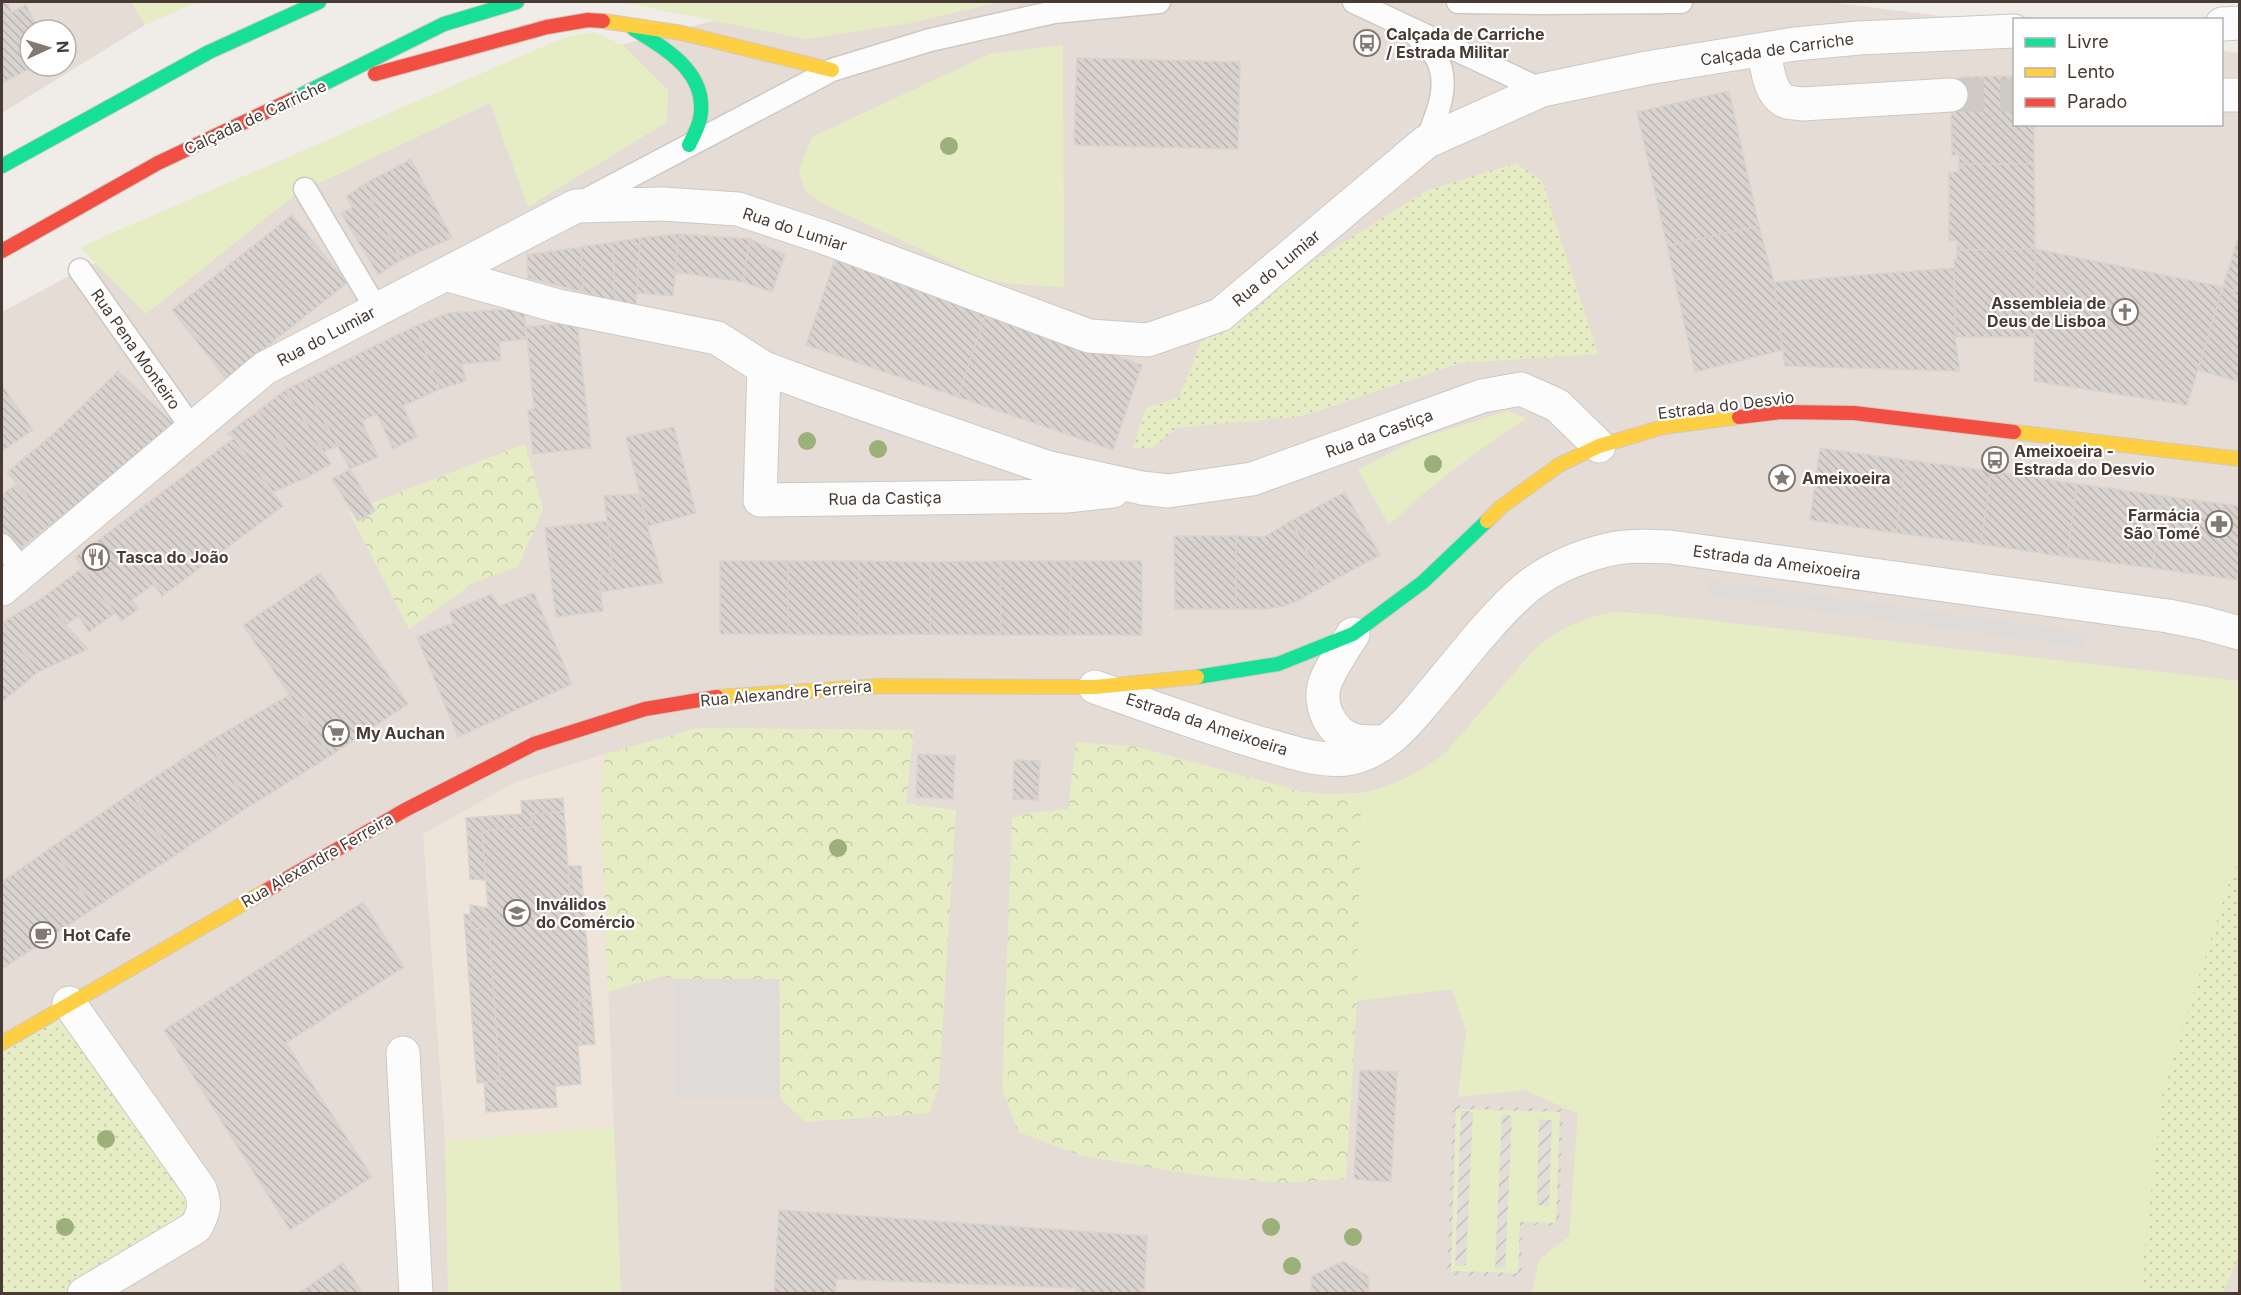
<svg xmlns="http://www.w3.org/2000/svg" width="2241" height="1295" font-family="Inter,sans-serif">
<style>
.residential{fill:#e5ddd5;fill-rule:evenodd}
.industrial{fill:url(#industrial-furrows)}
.education{fill:#efe4d9}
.grass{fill:#e6edc5;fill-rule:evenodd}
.forest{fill:url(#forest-crowns)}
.park{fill:url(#park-dots)}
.parking{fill:#dfdbd8}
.building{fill:url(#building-back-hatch);stroke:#d9d3ce;stroke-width:1.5}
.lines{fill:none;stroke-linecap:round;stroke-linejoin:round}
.street-tunnel{stroke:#cec9c4;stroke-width:33;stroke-dasharray:33 16;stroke-linecap:butt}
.lane-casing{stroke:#cdc8c4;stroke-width:25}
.street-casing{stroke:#cdc8c4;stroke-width:35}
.fast-casing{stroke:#d2c9bf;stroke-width:16}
.slow-casing{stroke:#d2c9bf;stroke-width:16}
.jam-casing{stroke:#d2c9bf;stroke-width:16}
.lane{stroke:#fdfcfc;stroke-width:22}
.street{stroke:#fdfcfc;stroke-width:33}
.fast{stroke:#16e098;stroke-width:14}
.slow{stroke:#ffcf43;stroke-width:14}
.jam{stroke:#f24e42;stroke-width:14}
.tree{fill:#9cb07a}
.labels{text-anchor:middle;stroke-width:4.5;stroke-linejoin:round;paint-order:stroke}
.poi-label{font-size:16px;font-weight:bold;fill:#473b33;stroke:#fff;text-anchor:start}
.street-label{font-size:16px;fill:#473b33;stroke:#fff}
</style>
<defs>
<pattern id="industrial-furrows" width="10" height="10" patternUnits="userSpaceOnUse" patternTransform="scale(1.5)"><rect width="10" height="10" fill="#e3ddd9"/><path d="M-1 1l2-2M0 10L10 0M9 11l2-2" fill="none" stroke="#c4bfbb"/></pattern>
<pattern id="forest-crowns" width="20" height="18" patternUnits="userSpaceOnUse" patternTransform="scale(1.5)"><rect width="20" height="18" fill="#e6edc5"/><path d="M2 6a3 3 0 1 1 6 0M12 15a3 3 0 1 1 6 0" fill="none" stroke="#c7ccaa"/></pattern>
<pattern id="park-dots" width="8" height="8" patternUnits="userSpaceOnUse" patternTransform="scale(1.5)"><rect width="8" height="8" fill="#e6edc5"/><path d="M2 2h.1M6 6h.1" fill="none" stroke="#c7ccaa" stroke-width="1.8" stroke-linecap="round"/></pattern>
<pattern id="building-back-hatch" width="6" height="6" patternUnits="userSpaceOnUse" patternTransform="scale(1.5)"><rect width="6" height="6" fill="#d8d3cf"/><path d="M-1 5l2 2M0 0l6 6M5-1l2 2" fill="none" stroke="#bbb6b2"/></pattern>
</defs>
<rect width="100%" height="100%" fill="#f0ece8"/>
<path class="residential" d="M2,2H132L145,25L2,113ZM30,30H66V66H30Z
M845,2H1828L2014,25V124H2222V51L2239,53V1293L2,1294V312L80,270L495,78L762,8Z"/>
<path class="industrial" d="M1453,1105L1563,1109L1559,1226L1523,1225L1521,1277L1447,1275Z"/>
<path class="education" d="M605,754L600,800L614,1127L445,1141L423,834L516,782Z"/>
<path class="grass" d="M132,2H198L145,25Z
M621,2H1001L911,23L805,39Z
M594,32L623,45L668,90L667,122L528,207L490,103L296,194L146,314L80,247L542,47L569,36Z
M1063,45L1064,287L1012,284L984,279L822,203L805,191L799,170L812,137L990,54Z
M1508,411L1527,418C1478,450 1431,484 1389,525L1358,470L1417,439Z
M1614,612L1652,614L2239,681V858L2228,886L2163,1088L2140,1293H1532L1539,1260L1569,1236L1578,1114L1525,1090L1458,1097L1466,1031L1452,989L1357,1001L1361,793C1395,786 1423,772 1449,749L1533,651C1557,629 1583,618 1614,612Z
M1456,1109L1560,1112L1556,1223L1520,1222L1518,1273L1451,1271ZM1461,1110L1473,1112L1466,1265L1455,1266ZM1502,1114L1512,1116L1505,1268L1495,1269ZM1539,1119L1552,1120L1549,1206L1537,1205Z
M614,1127L621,1293H448L445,1141Z"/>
<path class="forest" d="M525,444L543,509L518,567L475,582L409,629L349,512Z
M697,728L914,730L906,803L956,810L939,1085L929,1113L805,1122L780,1098L779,979H675L663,976L608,992L600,800L605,754Z
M1076,742L1138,747L1299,791L1326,794L1361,793L1357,1001L1346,1179L1283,1183L1204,1176L1082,1156L1018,1132L1002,1089L1012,818L1027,813L1068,809Z"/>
<path class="park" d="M1516,163L1542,181L1598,354L1461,363L1303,416L1177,428L1152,448H1133L1146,408L1179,397L1202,339L1278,283L1426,191Z
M2239,858V1256L2223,1293H2140L2163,1088L2228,886Z
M69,1003L204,1201L84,1293H2V1043Z"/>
<path class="parking" d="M1706,580L2090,633L2080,647L1712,596Z
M675,979H779L780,1098H675Z"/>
<path class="building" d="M2,2H7L12,12L26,5L38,30H30V43L22,47L30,66L33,67L2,83Z
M1077,58L1240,62L1238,149L1074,145Z
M2014,76V124H2034V164H1959V155H1952L1951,95L1960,87V77Z
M1729,91L1759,226L1667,246L1637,112Z
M411,159L452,238L401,260L364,184Z
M1959,164H2034L2035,249L1957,250V240L1949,241V172H1959Z
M364,184L401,260L378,275L341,213L352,208L346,197Z
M292,215L347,283L226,379L172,310Z
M1759,226L1774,282L1783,350L1695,372L1667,246Z
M2240,231V292L2223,287Z
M679,234L750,239L743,282L675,272Z
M679,234L673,296L637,293L640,238Z
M640,238L636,306L615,302L613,242Z
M750,239L785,255L772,292L743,282Z
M613,242L615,302L583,292L581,247Z
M581,247L583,292L528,278L527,255Z
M2035,249L2223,287L2187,405L2034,381Z
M2035,249V337H1955L1954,260L1957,259V250Z
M835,260L986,312L958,397L806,345Z
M1954,268L1955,337L1960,371L1785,366L1774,282Z
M2223,287L2240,292V382L2198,370Z
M524,308L526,339L499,342L501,360L462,364L466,381L440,389L415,326L448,313Z
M986,312L1142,365L1113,450L958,397Z
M577,322L591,448L533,454L528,410L534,409L526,327Z
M415,326L440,389L403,406L417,437L393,449L377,414L362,421L378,457L350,469L303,381Z
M118,371L174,424L104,487L51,436Z
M303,381L338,446L324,452L285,390Z
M2,385L33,430L2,451Z
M285,390L331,464L306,478L258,411Z
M258,411L306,478L273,492L234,438L227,434Z
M674,427L696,513L648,526L626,437Z
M51,436L104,487L50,525L7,472Z
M234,438L283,506L162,596L113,529Z
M1820,448L1906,460L1896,533L1810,520Z
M1906,460L1991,471L1981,544L1896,533Z
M350,469L375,511L358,521L332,479Z
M1991,471L2077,484L2067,557L1981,544Z
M17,484L50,525L12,555L2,540V495Z
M2077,484L2163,496L2152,568L2067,557Z
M1345,492L1380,555L1325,585L1291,521Z
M639,494L663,583L600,592L598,575L613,573L604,496Z
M2163,496L2240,506L2238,580L2152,568Z
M607,521L613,573L598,575L603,611L556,617L545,528Z
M1291,521L1325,585L1301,599L1284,606L1266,609H1236V536L1264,537Z
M113,529L154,584L132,600L139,609L121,621L75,557Z
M1174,536H1236V609H1175Z
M720,561H788V634H720Z
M788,561H859V635L788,634Z
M859,561L930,562V634L859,635Z
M1000,561L1001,635L930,634V562Z
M1000,561H1071L1070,635H1001Z
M1071,561H1142V635H1070Z
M82,568L115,613L89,632L78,616L66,625L45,596Z
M320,573L408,704L330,756L243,625Z
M534,593L572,684L458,737L417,637L453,623L450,612L492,594L499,606Z
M45,596L66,625L88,649L38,672L2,623Z
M2,624L38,672L2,702Z
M289,695L330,756L250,806L208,742Z
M208,742L250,806L174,856L131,793Z
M918,754L955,756L953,799L916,797Z
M1014,760L1040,761L1038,800L1013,799Z
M131,793L174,856L93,909L52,847Z
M563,798L564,812L531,814L532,827L482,831L486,880L470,879L466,818L522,814L521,801Z
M564,812L571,909L584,908L591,998L579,999L582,1045L578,1046L581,1084L555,1086L557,1107L486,1112L484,1082L500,1081L489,928L471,929L470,905L488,908L482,831L532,827L531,814Z
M52,847L93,909L2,969V882Z
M568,866H581L584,908L571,909Z
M363,902L404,967L286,1043L372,1177L290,1230L164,1030Z
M464,914L470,915L471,929L489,928L500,1081L477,1083Z
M591,998L595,1044L582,1045L579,999Z
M1360,1070L1397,1072L1391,1182L1354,1179Z
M779,1210L1147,1236L1144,1294H1076V1288L836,1279V1294H774Z
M1343,1261L1368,1276L1369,1294H1311L1312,1276Z
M343,1263L363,1294H297Z"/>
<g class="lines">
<path class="street-tunnel" d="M1951,95H2014"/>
<defs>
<path id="lane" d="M1354,2L1542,90
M1458,2L1539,3L1681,2
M1415,34C1421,42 1433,50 1437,59C1451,86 1436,117 1426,142
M305,189L377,310
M580,203L832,70L930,40L1054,12L1159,2
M80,270L192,428
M2,545L24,572"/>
<path id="street" d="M2222,24L2240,23
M1764,49C1767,65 1768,95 1787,102C1792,103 1798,103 1802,104L1951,95
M2222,95H2240
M445,274L558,306L717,338L764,368L818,388L1046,467L1142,488L1168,491L1252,479L1482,396L1521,389L1557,405L1599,446
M764,368L760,500L1066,496L1113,491
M2,589L265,368L576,206L663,204L738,209L823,237L1089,336L1148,340L1220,315L1426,142L1542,90L1647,68L1795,44L1859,38L2014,31
M1353,634C1344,648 1334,663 1327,678C1315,702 1331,736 1357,741C1366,742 1376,742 1385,742
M1095,687C1151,707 1206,727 1263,744C1290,751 1323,764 1352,758C1382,751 1404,727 1423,704C1454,668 1489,620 1525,589C1548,570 1578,557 1607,550C1627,545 1649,546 1670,547L2168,616L2203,623L2240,633
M69,1003L200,1189C206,1205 204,1212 196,1227L84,1294
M403,1053L416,1294"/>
<path id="fast" d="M634,29C667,50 709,73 700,119C698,128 693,137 689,145
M291,100L444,24L517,2
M2,166L209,52L319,2
M1197,677L1278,664L1353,634L1423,582L1487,521"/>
<path id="slow" d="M603,21L682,33L832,70
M2014,432L2240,459
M1487,521L1501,507L1559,465L1599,446L1663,427L1739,417
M717,697L879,686L1095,687L1197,677
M2,1043L267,890"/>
<path id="jam" d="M375,74L547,27L588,20L603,21
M2,251L158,163L291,100
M1739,417L1782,412L1854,413L2014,432
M267,890L405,810L534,744L645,709L717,697"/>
</defs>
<use href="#lane" class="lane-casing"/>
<use href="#street" class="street-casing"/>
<use href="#fast" class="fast-casing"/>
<use href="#slow" class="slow-casing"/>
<use href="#jam" class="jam-casing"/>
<use href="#lane" class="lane"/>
<use href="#street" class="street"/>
<use href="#fast" class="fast"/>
<use href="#slow" class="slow"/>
<use href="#jam" class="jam"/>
</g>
<g class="tree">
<circle cx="949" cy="146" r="9"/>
<circle cx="807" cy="441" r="9"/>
<circle cx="878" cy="449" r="9"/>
<circle cx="1433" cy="464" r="9"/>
<circle cx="838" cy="848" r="9"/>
<circle cx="106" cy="1139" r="9"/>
<circle cx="65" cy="1227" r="9"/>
<circle cx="1271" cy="1227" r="9"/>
<circle cx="1353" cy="1237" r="9"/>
<circle cx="1292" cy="1266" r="9"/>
</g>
<defs>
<symbol id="bus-ring" viewBox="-11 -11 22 22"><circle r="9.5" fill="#fff" stroke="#827972" stroke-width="1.5"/><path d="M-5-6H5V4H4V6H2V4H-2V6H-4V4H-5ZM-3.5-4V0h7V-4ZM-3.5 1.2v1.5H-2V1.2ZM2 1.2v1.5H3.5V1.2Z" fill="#827972"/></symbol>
<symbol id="church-ring" viewBox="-11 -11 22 22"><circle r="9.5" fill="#fff" stroke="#827972" stroke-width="1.5"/><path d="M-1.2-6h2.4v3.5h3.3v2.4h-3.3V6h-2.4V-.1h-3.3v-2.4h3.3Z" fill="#827972"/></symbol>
<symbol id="sight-ring" viewBox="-11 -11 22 22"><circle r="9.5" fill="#fff" stroke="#827972" stroke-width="1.5"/><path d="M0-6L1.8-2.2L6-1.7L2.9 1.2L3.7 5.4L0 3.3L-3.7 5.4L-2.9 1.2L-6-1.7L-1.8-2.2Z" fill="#827972"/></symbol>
<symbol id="pharmacy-ring" viewBox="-11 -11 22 22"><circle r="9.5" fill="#fff" stroke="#827972" stroke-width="1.5"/><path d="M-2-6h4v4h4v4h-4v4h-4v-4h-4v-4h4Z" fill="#827972"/></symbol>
<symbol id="restaurant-ring" viewBox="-11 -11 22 22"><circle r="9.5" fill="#fff" stroke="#827972" stroke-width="1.5"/><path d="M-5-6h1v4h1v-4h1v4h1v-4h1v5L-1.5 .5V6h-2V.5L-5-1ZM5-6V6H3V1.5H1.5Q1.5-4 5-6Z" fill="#827972"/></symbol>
<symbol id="supermarket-ring" viewBox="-11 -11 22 22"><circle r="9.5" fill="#fff" stroke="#827972" stroke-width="1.5"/><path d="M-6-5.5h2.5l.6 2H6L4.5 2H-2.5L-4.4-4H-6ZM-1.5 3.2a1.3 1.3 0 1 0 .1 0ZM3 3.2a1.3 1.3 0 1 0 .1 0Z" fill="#827972"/></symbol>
<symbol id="school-ring" viewBox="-11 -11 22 22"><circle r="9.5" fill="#fff" stroke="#827972" stroke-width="1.5"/><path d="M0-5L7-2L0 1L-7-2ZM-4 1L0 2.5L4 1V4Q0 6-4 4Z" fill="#827972"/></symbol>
<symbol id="cafe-ring" viewBox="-11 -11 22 22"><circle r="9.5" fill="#fff" stroke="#827972" stroke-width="1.5"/><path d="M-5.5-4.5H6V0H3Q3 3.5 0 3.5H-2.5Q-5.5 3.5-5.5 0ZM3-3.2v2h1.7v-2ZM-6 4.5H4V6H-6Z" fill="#827972"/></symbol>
</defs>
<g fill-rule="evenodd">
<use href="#bus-ring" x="1352" y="28" width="30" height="30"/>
<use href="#church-ring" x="2110" y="297" width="30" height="30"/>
<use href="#bus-ring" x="1980" y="445" width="30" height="30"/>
<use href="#sight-ring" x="1767" y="463" width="30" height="30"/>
<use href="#pharmacy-ring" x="2204" y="509" width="30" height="30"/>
<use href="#restaurant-ring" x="81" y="542" width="30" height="30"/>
<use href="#supermarket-ring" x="321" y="718" width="30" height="30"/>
<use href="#school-ring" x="502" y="898" width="30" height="30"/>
<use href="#cafe-ring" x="28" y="920" width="30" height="30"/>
</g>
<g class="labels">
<g class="poi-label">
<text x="1386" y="40">Calçada de Carriche<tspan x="1386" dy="18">/ Estrada Militar</tspan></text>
<text x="2106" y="309" text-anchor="end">Assembleia de<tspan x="2106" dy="18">Deus de Lisboa</tspan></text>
<text x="2014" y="457">Ameixoeira -<tspan x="2014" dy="18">Estrada do Desvio</tspan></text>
<text x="1802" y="484">Ameixoeira</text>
<text x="2200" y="521" text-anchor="end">Farmácia<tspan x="2200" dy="18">São Tomé</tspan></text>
<text x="116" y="563">Tasca do João</text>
<text x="356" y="739">My Auchan</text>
<text x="536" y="910">Inválidos<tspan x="536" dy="18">do Comércio</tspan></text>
<text x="63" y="941">Hot Cafe</text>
</g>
<g class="street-label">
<text transform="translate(1777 49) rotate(-8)" y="6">Calçada de Carriche</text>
<text transform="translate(255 117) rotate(-25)" y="6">Calçada de Carriche</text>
<text transform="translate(795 229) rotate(18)" y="6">Rua do Lumiar</text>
<text transform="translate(1276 268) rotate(-40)" y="6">Rua do Lumiar</text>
<text transform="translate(326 336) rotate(-28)" y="6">Rua do Lumiar</text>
<text transform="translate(136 349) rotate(55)" y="6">Rua Pena Monteiro</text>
<text transform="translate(1726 405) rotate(-7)" y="6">Estrada do Desvio</text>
<text transform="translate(1379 433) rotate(-20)" y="6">Rua da Castiça</text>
<text transform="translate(885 498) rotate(-1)" y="6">Rua da Castiça</text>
<text transform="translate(1777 562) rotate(8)" y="6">Estrada da Ameixoeira</text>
<text transform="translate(786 693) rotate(-5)" y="6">Rua Alexandre Ferreira</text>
<text transform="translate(1207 724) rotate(18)" y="6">Estrada da Ameixoeira</text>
<text transform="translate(317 860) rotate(-30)" y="6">Rua Alexandre Ferreira</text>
</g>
</g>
<rect width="2241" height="1295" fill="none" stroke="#473b33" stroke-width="6"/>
<rect x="2013" y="18" width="210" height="108" fill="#ffffff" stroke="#b5b1ad" stroke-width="1.5"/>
<rect x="2025" y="38" width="30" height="9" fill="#16e098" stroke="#b5b1ad" stroke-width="1.5"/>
<text x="2067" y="48" font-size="18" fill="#473b33">Livre</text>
<rect x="2025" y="68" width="30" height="9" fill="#ffcf43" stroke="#b5b1ad" stroke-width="1.5"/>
<text x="2067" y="78" font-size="18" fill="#473b33">Lento</text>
<rect x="2025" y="98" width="30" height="9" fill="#f24e42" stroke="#b5b1ad" stroke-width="1.5"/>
<text x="2067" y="108" font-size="18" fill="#473b33">Parado</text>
<g transform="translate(48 48) rotate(86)"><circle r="28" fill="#ffffff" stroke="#b5b1ad" stroke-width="1.5"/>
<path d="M0-4.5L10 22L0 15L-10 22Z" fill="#827972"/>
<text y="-9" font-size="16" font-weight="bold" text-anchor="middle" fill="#473b33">N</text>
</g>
</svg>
